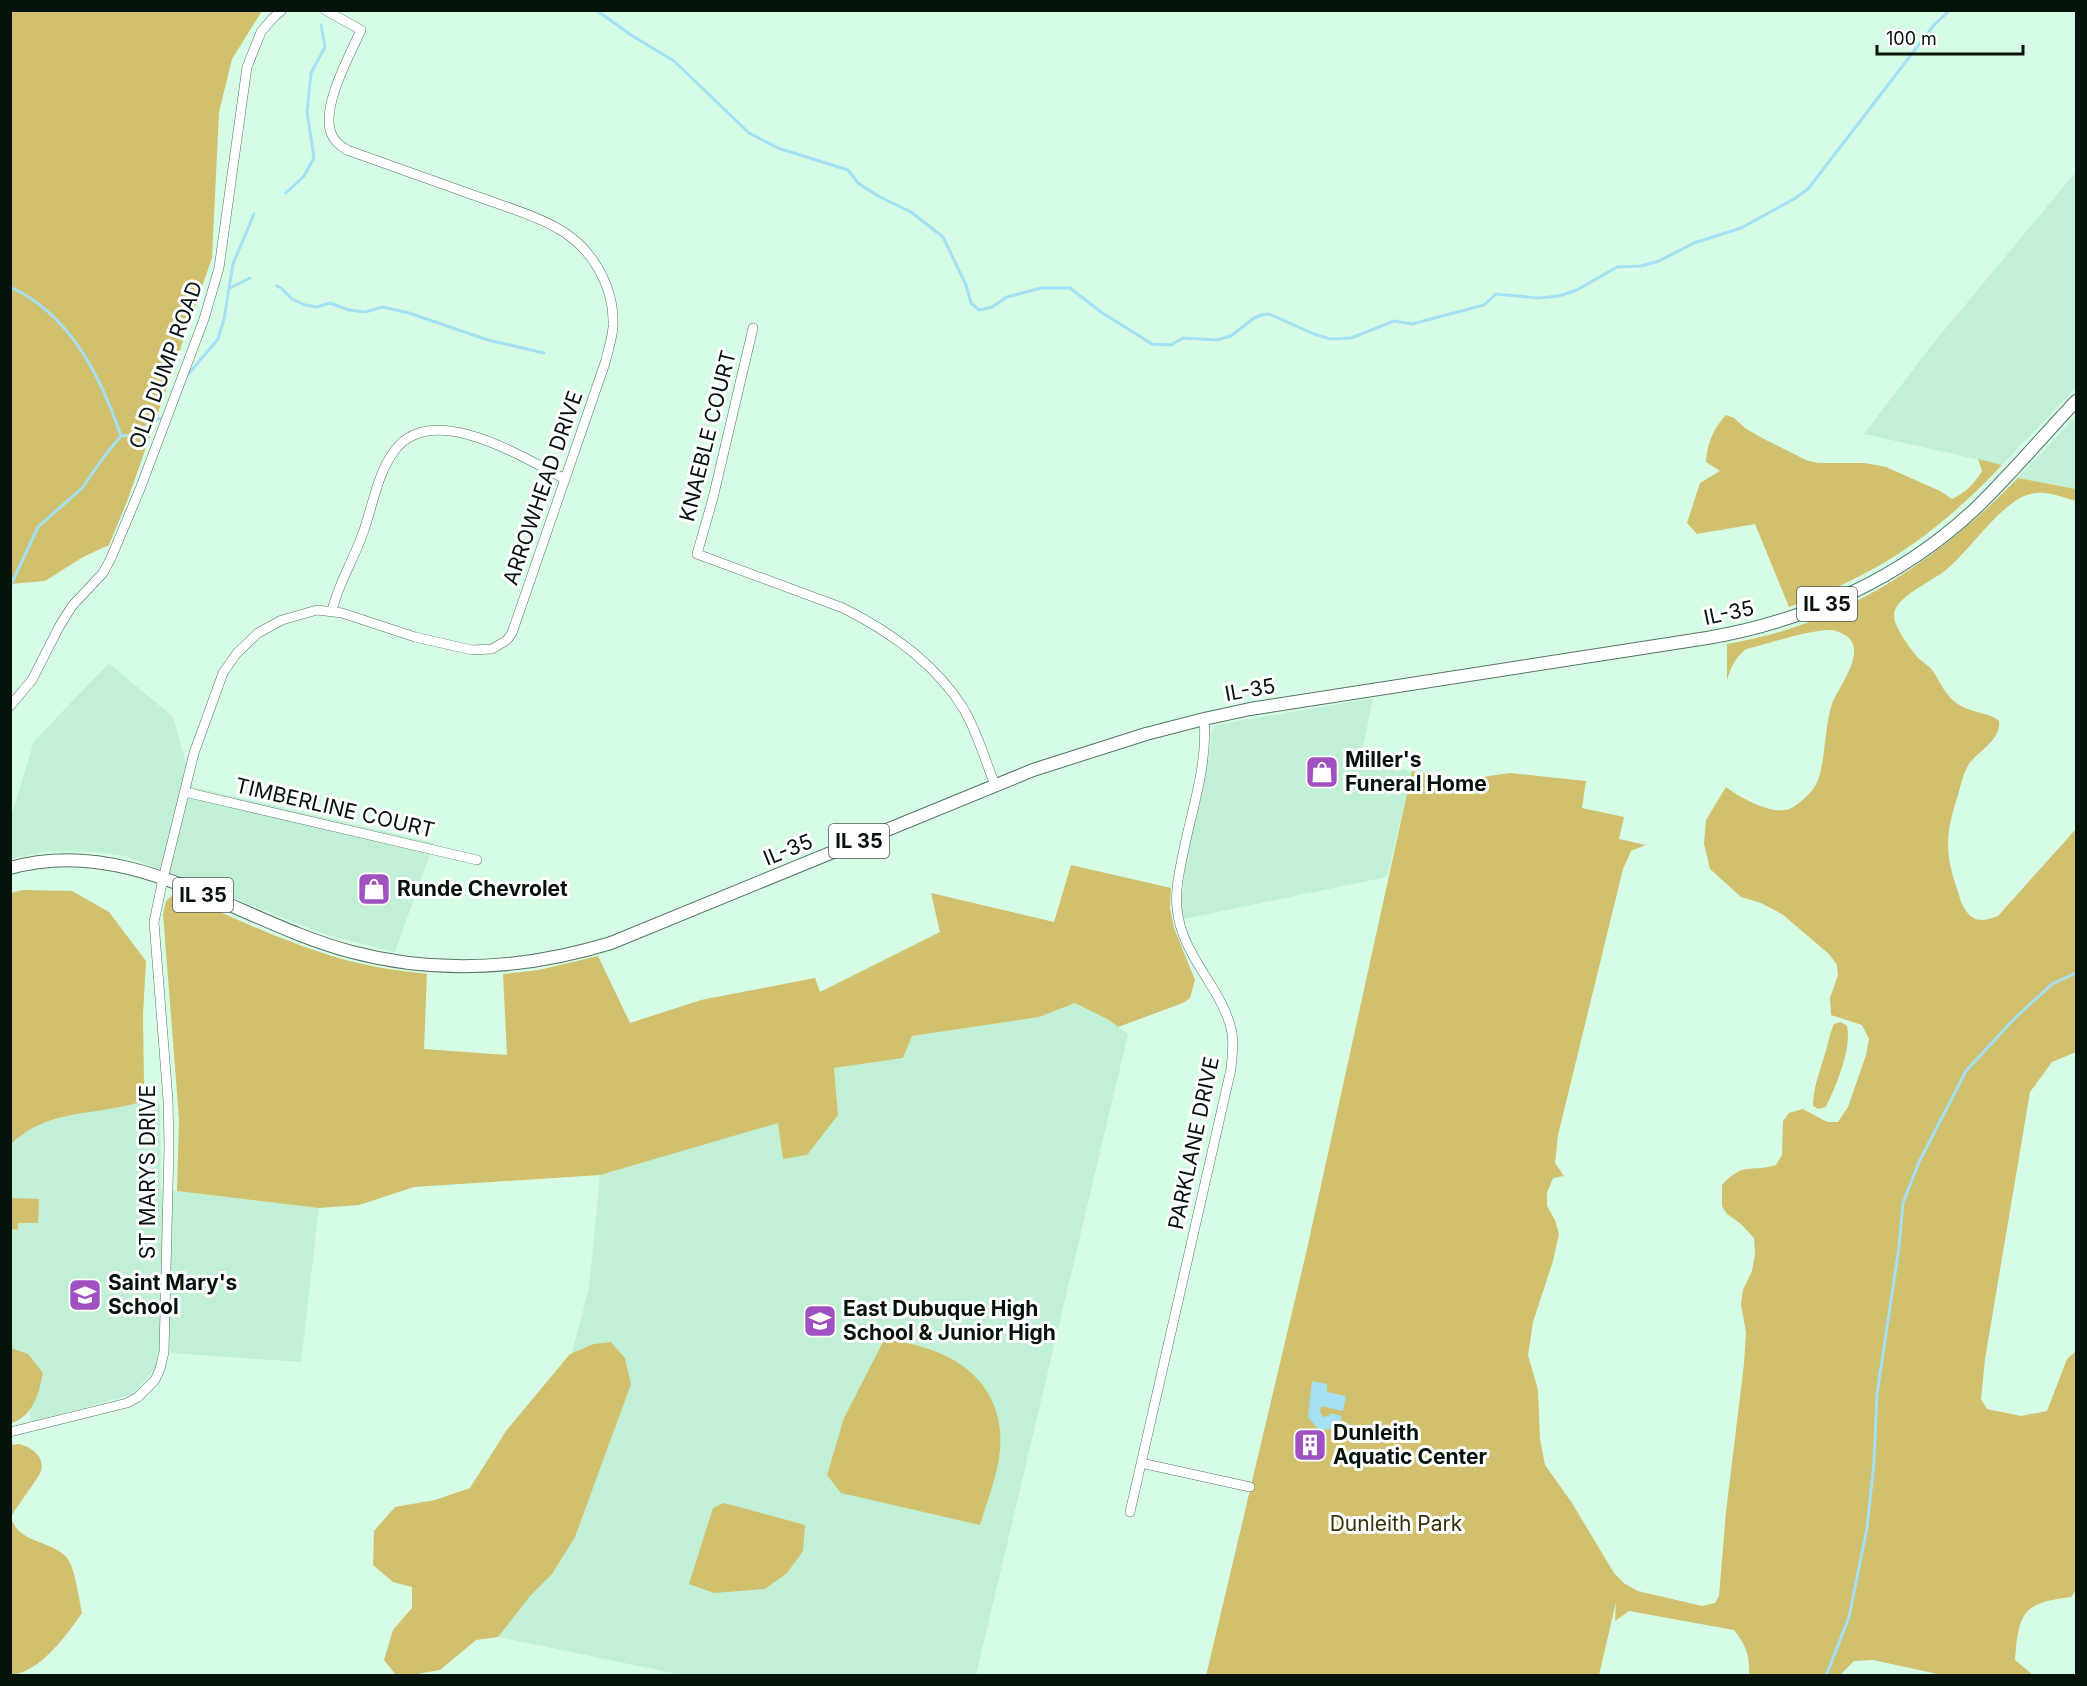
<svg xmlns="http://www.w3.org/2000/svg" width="2087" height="1686" font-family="Inter,sans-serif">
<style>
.built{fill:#c2f0d6}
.green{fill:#d1c06d}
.water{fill:#a5e1f6}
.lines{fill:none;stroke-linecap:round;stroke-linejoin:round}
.stream{stroke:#a5e1f6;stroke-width:3}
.minor-casing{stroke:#537562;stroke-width:10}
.major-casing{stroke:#537562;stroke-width:14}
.minor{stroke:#fff;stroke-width:9}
.major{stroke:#fff;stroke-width:12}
.labels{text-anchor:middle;stroke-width:6;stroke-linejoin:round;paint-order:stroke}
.shield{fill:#fff;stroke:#505a54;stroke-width:1.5}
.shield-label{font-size:20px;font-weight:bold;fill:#05130b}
.street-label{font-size:21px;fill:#05130b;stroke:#fff}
.poi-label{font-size:21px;font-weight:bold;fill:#05130b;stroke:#fff;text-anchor:start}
.park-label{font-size:21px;fill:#373008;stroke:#fff}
</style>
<rect width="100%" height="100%" fill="#d6fce6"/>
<path class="built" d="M2074,174L2076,176V387L2002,465L1864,434L1931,346Z
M2076,416V489L2018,478Z
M109,663L173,717L193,787L434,843L395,952L327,935L125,856L97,852L49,851L11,859V817L34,741Z
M1373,698L1360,761L1412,771L1387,877L1184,919L1181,902L1185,866L1209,756L1212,730L1216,725Z
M1075,1003L1109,1020L1128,1034L976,1675H682L498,1637L589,1288L600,1175L778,1122L838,1115L834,1068L903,1058L912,1036L1039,1017Z
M17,1099L160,1104L161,1189L319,1208L301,1362L157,1352L156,1367L134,1394L31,1422L24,1367L11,1368L10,1104Z"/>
<path class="green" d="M11,10L262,11L232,59L219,112L212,258L128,499L109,545L83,557L45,581L11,584Z
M1726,415L1734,418L1745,428L1762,438L1806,460L1818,463H1864L1886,467L1940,491L1952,499C1965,493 1975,483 1982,471L1978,459L2002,465C1937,534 1879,574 1789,607L1755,524L1697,534L1687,523L1700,483L1720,471L1706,462C1707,444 1713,429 1726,415Z
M2018,478L2076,489V501C2061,497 2043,489 2027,495C1999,505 1971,549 1947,569C1934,581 1893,597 1894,616C1894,627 1912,651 1919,659C1924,663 1929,666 1933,671C1942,685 1946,698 1961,706C1973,713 1988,712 1999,721C2001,740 1979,750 1969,764C1963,773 1961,785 1958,795C1946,832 1944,851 1957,889C1959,894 1960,901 1963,906C1972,923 1983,922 1998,916L2076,829V1052L2052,1062L2030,1092L1985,1359L1981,1399L1987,1409L2021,1416L2047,1411L2067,1359L2076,1351V1590L2071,1597C2022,1603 2019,1612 2015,1660L2033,1675H1942L1873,1660L1854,1661L1840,1675H1749C1750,1656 1746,1645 1734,1630L1629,1611L1615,1621L1616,1602L1599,1675L1206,1676L1307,1249L1412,771L1461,780L1510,773L1586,781L1582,808L1624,817L1619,839L1646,845L1631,851L1623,869L1558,1135L1555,1163L1564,1176L1553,1178L1547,1193V1206L1555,1220L1559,1234L1553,1261L1533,1322L1528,1355L1538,1390L1540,1439L1545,1465L1572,1503L1614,1573L1625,1584L1638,1591L1702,1606L1715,1603L1719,1596L1726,1512L1744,1364L1746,1332L1741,1304L1743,1290L1752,1271L1755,1254L1754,1238L1741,1224L1727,1214L1722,1206V1185C1744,1161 1749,1173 1776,1165L1782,1155L1783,1121L1789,1113L1803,1109L1827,1122H1838L1848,1107L1866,1055L1869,1039L1862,1025L1831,1015L1830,998L1838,975L1837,965L1829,954L1782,914L1761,903L1741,897L1710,869L1704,844L1706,820L1726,787C1739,797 1768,813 1785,810C1792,809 1799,803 1804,799C1810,793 1815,788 1818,780C1826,758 1824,728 1832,704C1839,686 1866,654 1848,637C1844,634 1836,630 1831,630C1812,629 1767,644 1746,649C1735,658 1731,667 1727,680V644C1843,625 1937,561 2018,478Z
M1071,865L1171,888L1170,908L1174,928L1195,980L1190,998L1183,1003L1118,1027L1109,1020L1075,1003L1039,1017L912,1036L903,1058L834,1068L838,1115L807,1155L783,1159L778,1123L600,1175L414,1187L359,1205L319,1208L177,1191L179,1119L163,914L166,901L172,896L185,897C240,920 296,948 354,962C378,968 402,971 427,974L424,1049L507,1055L503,974L539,970L598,956L630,1023L701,1000L815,978L820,992L940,932L931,893L1054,922Z
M23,890L72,891L109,912L146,961L143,1014L144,1086L137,1103C91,1116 47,1109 11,1144V893Z
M1841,1022L1847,1026C1852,1049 1836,1086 1826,1107L1818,1109L1813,1106C1813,1089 1819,1074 1824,1057C1828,1046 1829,1035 1834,1024Z
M11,1198L39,1199L38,1223H18V1230L11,1229Z
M885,1338C901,1342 919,1345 934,1351C978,1367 1004,1402 1000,1449C998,1475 987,1501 980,1525L841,1493L827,1475L844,1418Z
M611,1342L625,1358L631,1384L575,1537L552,1574L530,1596L498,1637L476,1640L440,1670L411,1675H396L384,1660L393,1630L412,1608V1587L393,1582L373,1565L374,1531L395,1507L435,1500L470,1488L506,1431L570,1354L594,1344Z
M11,1348L28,1354L43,1373C39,1393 33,1417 11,1423Z
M19,1444C31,1447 45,1456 41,1471C38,1479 17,1506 11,1517V1445Z
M724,1503L805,1525L803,1551L787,1573L765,1589L714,1593L689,1584L713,1508Z
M11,1518C19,1544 52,1540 67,1558C75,1568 79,1599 82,1613C66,1636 40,1672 11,1675Z"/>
<path class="water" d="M1312,1381L1327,1384V1392L1346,1396L1343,1411L1321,1406L1320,1412L1323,1417L1329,1416L1330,1413L1342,1416C1339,1427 1329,1432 1318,1429L1308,1417Z"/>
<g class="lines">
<path class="stream" d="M596,10L631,35L674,61L749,133L778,148L848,170L858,183L878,196L911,212L943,237L966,285L971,303L979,310L992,307L1007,297L1041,288H1070L1101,312L1152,344L1171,345L1183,338L1217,340L1231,336L1254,318L1261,315L1269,314L1314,334L1330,339L1351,338L1394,321L1412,324L1484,305L1496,294L1538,298L1559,296L1577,290L1617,267L1641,266L1659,261L1694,243L1741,228L1794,199L1808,189L1934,25L1950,10
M286,193L304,176L314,158L307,112L311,73L325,47L321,25
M277,286L281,288L292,299L305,305L317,307L330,303L349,310L365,312L383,307L409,313L488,340L544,353
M10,287C70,314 101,377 121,436
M230,288L250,278
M186,377L218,339L224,319L233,264L254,214
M10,587L38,527L82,488L106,454L121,436L133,435L160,418
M10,1674L12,1676
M1826,1676L1849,1617L1867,1528L1874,1462L1877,1394L1899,1247L1903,1203L1919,1162L1966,1071L2014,1019L2052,984L2076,973"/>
<defs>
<path id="minor" d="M753,328L713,498L697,554L843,608C889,631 935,663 963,708C977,731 985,760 995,785
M332,611C338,583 355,558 364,530C373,504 378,472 395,450C433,400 524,458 565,479
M10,706L32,680L59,627L72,606L103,573L111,558L140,489L204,319L219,268L247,67L261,32L273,18L282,10
M185,792L477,860
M10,1432L127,1403L138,1397L155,1380L160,1369L164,1352L169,1147L168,1100L154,922L163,879L194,753L223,673L237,653L258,633L282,620L317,610L342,613L415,637L472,650L492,649L507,640L512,633L605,363C608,351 612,339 613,327C615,287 592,247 557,228C533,214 503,206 476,196C433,181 390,165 347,150C340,146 334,141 331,133C321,106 350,55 361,30L325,10
M1141,1463L1250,1487
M1130,1512L1231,1069C1232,1057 1234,1045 1232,1033C1224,989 1181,957 1177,908C1175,888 1180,869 1184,849C1193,806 1208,762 1204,719"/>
<path id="major" d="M10,868C131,833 240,923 352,952C439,975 526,969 611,943L1033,770L1146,734L1204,719L1250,709L1707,638C1807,621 1902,578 1976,508C2011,474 2043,436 2076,401"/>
</defs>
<use href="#minor" class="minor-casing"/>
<use href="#major" class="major-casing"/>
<use href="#minor" class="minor"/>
<use href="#major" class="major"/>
</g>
<defs>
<symbol id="shop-square" viewBox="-11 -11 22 22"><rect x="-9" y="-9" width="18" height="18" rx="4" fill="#a051c1" stroke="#fff"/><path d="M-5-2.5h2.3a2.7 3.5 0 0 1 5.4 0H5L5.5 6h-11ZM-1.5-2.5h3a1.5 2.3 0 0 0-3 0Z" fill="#fff"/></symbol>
<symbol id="school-square" viewBox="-11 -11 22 22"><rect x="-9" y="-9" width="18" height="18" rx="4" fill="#a051c1" stroke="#fff"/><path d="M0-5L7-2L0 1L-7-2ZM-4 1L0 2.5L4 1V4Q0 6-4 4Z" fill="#fff"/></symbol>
<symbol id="building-square" viewBox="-11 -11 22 22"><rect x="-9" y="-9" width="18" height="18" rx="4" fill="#a051c1" stroke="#fff"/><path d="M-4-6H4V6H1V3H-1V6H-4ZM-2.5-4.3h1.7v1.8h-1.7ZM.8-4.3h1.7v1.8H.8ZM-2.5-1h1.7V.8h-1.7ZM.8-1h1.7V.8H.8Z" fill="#fff"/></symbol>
</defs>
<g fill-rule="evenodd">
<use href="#shop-square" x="1303" y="753" width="38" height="38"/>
<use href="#shop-square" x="355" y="870" width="38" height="38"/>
<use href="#school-square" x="66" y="1276" width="38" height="38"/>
<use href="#school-square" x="801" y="1302" width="38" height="38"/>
<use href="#building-square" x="1291" y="1426" width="38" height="38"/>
</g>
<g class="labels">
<g class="shield">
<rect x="1797" y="587" width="60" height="34" rx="4.5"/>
<rect x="829" y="824" width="60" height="34" rx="4.5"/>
<rect x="173" y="878" width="60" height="34" rx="4.5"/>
</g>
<g class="shield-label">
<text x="1827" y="611">IL 35</text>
<text x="859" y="848">IL 35</text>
<text x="203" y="902">IL 35</text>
</g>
<g class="street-label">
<text transform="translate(166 365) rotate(-70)" y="7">OLD DUMP ROAD</text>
<text transform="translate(708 436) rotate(-76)" y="7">KNAEBLE COURT</text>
<text transform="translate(543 488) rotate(-71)" y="7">ARROWHEAD DRIVE</text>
<text transform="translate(1729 613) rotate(-12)" y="7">IL-35</text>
<text transform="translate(1250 690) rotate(-10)" y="7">IL-35</text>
<text transform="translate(335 808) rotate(13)" y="7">TIMBERLINE COURT</text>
<text transform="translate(788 850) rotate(-22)" y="7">IL-35</text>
<text transform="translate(1194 1143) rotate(-78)" y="7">PARKLANE DRIVE</text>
<text transform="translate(148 1172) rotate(-90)" y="7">ST MARYS DRIVE</text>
</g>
<g class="poi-label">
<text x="1345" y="767">Miller's<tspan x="1345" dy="24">Funeral Home</tspan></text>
<text x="397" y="896">Runde Chevrolet</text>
<text x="108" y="1290">Saint Mary's<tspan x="108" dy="24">School</tspan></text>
<text x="843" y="1316">East Dubuque High<tspan x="843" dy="24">School &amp; Junior High</tspan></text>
<text x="1333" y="1440">Dunleith<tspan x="1333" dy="24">Aquatic Center</tspan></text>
</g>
<g class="park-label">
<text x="1396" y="1531">Dunleith Park</text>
</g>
</g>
<rect width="2087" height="1686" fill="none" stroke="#05130b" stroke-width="24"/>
<path d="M1877 45v9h146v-9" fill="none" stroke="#05130b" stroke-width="3"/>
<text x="1886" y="45" font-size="18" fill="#05130b" stroke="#ffffff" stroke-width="4.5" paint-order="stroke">100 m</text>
</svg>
